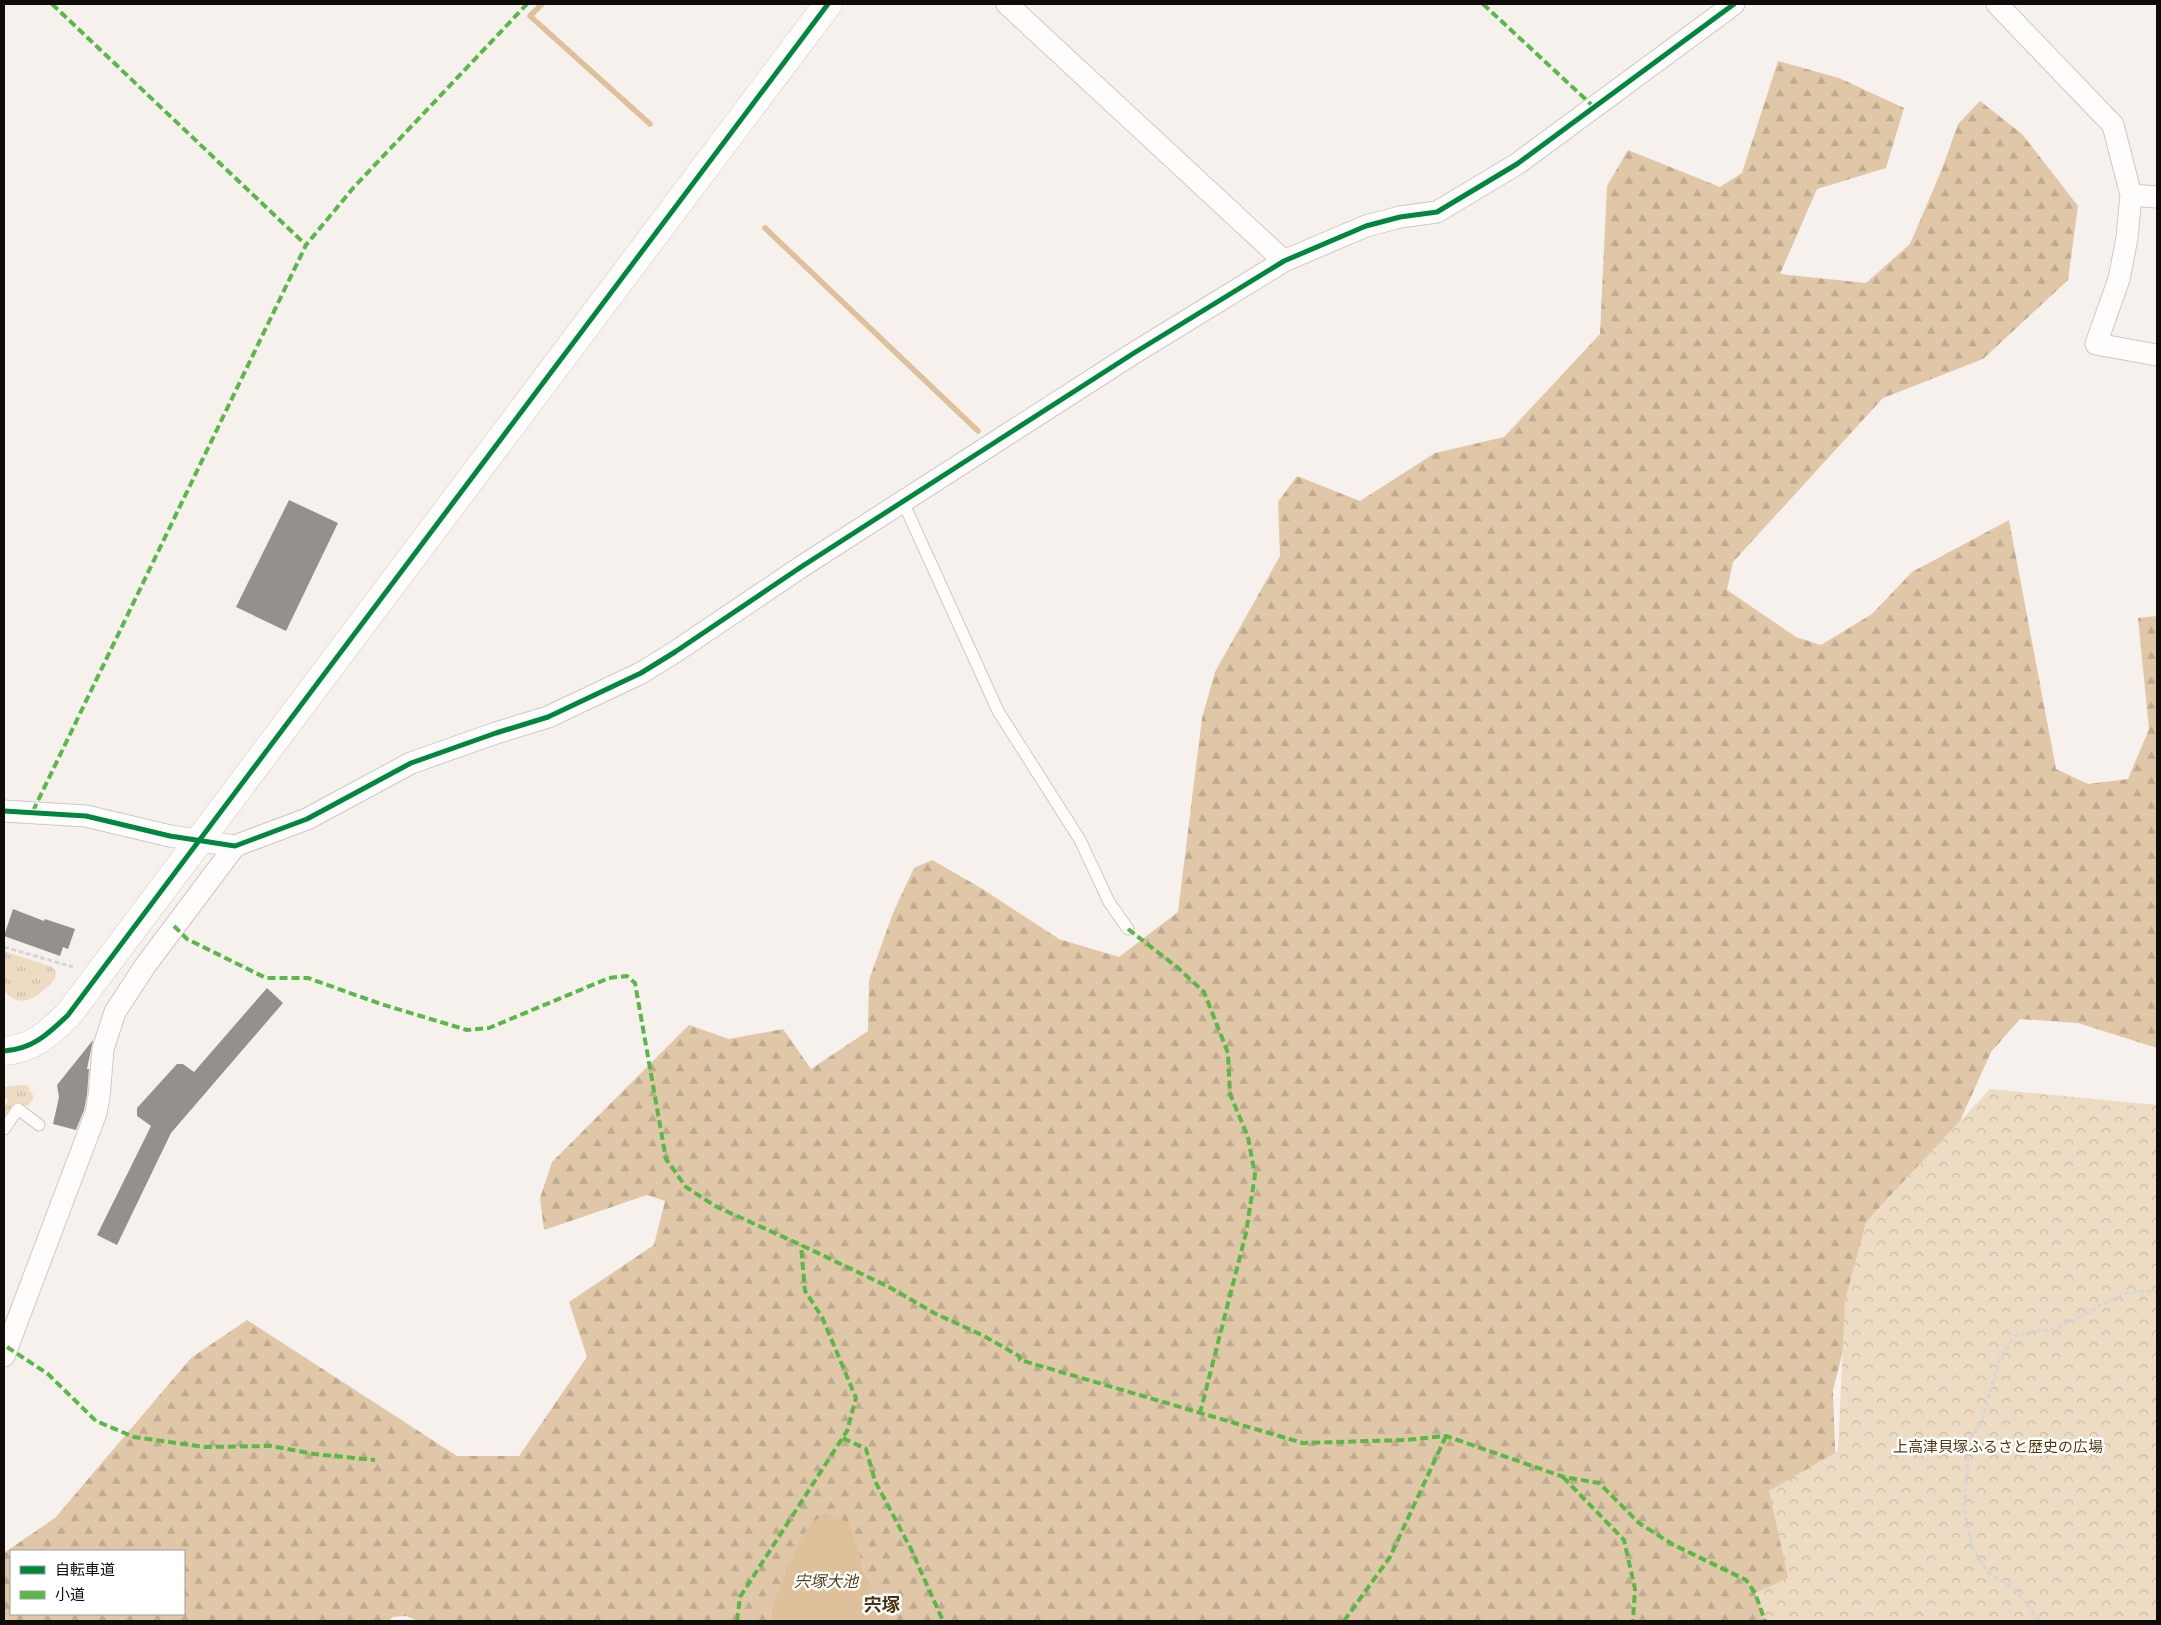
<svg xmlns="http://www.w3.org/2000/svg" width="2161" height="1625" font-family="Ubuntu,'Noto Sans JP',sans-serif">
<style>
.grass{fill:url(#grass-tufts)}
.forest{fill:url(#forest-firs);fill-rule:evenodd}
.park{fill:url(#park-crowns)}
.water{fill:#dec09a}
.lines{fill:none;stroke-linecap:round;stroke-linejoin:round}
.stream{stroke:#dec09a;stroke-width:5.5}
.building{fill:#94918d}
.service-casing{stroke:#cdc9c6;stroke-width:13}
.minor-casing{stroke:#cdc9c6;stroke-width:23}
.tertiary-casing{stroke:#cdc9c6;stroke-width:29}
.path{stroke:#d7d6d5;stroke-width:3;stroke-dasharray:5 2.5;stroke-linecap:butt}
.service{stroke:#fefdfc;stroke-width:11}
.minor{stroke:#fefdfc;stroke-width:21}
.tertiary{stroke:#fefdfc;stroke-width:28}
.quiet{stroke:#58b947;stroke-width:4;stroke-dasharray:8 4;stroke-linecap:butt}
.cycleway-casing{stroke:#fff;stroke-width:8}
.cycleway{stroke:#00873e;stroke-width:5}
.labels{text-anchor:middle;stroke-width:5;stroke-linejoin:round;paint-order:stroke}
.park-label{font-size:15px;fill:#54380e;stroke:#fff}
.water-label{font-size:16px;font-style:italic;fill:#5a3d15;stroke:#fff}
.quarter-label{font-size:18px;font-weight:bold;fill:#49310e;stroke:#fff}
</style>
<defs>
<pattern id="grass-tufts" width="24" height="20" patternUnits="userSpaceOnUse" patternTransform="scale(1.25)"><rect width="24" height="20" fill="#eedbc4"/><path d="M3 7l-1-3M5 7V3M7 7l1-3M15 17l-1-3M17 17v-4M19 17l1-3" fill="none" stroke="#cbbba7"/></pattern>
<pattern id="forest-firs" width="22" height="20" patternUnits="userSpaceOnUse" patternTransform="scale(1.25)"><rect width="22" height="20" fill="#e0c7a8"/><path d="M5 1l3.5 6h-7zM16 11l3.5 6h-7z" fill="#bfaa8f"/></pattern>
<pattern id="park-crowns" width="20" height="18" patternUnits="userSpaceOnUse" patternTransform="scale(1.25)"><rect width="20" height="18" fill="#eedbc4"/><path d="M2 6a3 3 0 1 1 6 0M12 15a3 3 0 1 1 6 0" fill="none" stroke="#cbbba7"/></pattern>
</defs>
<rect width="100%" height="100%" fill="#f6f1ec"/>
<path class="grass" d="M4,951L52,967L56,972C56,980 52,983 46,988C32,1001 19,1007 4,991Z
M20,1085H27L34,1097L28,1106L16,1104L4,1121V1112L8,1099H4V1087Z"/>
<path class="forest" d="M1778,61L1839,78L1904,108L1886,168L1817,189L1780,274L1866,283L1910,244L1942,169L1958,124L1980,101L2022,134L2078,206L2068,280L1983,359L1883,398L1733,562L1727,590L1796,637L1821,645L1872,614L1912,572L2009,520L2056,769L2088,784L2128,779L2149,729L2138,618L2157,616V1048L2078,1023L2020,1019L1991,1052L1960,1121L1880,1207L1833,1390L1841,1621H892L865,1575L851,1524L770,1614V1621H418L406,1616L392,1617L390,1621H4V1553L55,1518L191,1358L247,1320L457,1456H519L587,1357L569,1302L654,1245L665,1201L647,1195L544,1230L540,1198L552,1162L689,1025L729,1039L783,1029L811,1069L868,1031L869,980L893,913L914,868L932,860L981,888L1059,939L1119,957L1178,912L1202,718L1215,672L1280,556L1278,502L1297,476L1360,501L1435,453L1504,437L1600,334L1607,186L1628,150L1720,187L1742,173ZM11,1551H184V1614H11Z"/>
<path class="park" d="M1990,1089L2157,1105V1621H1765L1755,1593L1788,1578L1769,1491L1838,1451L1845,1300L1866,1222Z"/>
<path class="water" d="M825,1513L851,1524L865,1575L892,1621H770C770,1605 799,1539 810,1525C814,1521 820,1517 825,1513Z"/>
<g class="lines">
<path class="stream" d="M542,4L530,16L650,124
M765,228L978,431"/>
</g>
<path class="building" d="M289,500L338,523L286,631L236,607Z
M13,909L44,921L45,919L75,929L68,949L63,947L60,956L4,936Z
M267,988L283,1003L171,1133L117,1245L97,1235L151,1126L137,1116V1108L177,1064H183L194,1072Z
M93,1040L87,1069H89L87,1095L84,1110L76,1130L53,1124L59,1097L57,1085Z"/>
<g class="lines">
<defs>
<path id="service" d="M903,502L998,711L1080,840L1109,902L1128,929
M4,1129L18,1109L39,1125"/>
<path id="minor" d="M1007,4L1284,261
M1997,4L2113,125L2131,195L2127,238L2119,279L2096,344L2157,355
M2131,195L2157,197
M4,811L86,816L170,836L235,846L307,819L411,763L496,733L548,717L641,673L675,652L801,567L997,441L1134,353L1284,261L1366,226L1400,217L1437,212L1517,164L1734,4
M4,1356L96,1113L99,1097L103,1049L115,1012L145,966L235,846"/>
<path id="tertiary" d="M4,1051C33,1049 48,1034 68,1015L828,4"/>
</defs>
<use href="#service" class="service-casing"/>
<use href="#minor" class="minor-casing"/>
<use href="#tertiary" class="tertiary-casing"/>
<path class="path" d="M4,947L73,967
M2039,1621L2017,1591L1989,1573L1972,1548L1964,1506L1970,1441L1983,1417L2000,1358L2016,1335C2031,1332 2047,1331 2061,1326C2097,1313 2114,1286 2157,1292"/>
<use href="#service" class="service"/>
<use href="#minor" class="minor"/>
<use href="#tertiary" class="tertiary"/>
<path class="quiet" d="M52,4L306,245
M1483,4L1595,108
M33,811L306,245L354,187L527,4
M174,926L187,939L266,978H308L381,1004L467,1030L489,1028L609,978L627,976L635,983L666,1159L686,1187L715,1206L801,1245L889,1287L936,1314L982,1335L1019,1356L1020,1360L1303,1443L1405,1440L1446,1436L1564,1477L1599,1483L1639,1523L1672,1544L1746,1580L1755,1593L1765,1621
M1128,929L1177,967L1204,992L1228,1053L1230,1094L1248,1137L1255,1175L1246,1233L1200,1413
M7,1347L48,1374L96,1421L134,1437L205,1447L271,1446L314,1454L375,1460
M843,1438L866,1449L875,1481L911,1549L943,1621
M1563,1477L1624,1540L1635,1589L1633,1621
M737,1621L740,1597L847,1431L856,1398L822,1317L805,1291L801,1245
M1344,1621L1390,1557L1446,1436L1450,1438"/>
<defs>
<path id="cycleway" d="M4,811L86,816L170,836L235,846L307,819L411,763L496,733L548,717L641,673L675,652L801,567L997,441L1134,353L1284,261L1366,226L1400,217L1437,212L1517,164L1734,4
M4,1051C33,1049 48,1034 68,1015L828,4"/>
</defs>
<use href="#cycleway" class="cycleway-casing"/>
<use href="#cycleway" class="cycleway"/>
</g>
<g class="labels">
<g class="park-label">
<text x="1998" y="1452">上高津貝塚ふるさと歴史の広場</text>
</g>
<g class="water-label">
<text x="826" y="1587">宍塚大池</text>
</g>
<g class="quarter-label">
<text x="882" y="1611">宍塚</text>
</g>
</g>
<rect width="2161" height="1625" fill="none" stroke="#0f0c09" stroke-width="10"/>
<rect x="10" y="1550" width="175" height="65" fill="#ffffff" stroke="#9f9e9d"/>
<rect x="20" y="1566" width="25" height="8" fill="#00873e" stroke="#9f9e9d"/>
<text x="55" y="1575" font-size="15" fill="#0f0c09">自転車道</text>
<rect x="20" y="1591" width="25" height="8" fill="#58b947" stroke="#9f9e9d"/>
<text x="55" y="1600" font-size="15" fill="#0f0c09">小道</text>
</svg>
